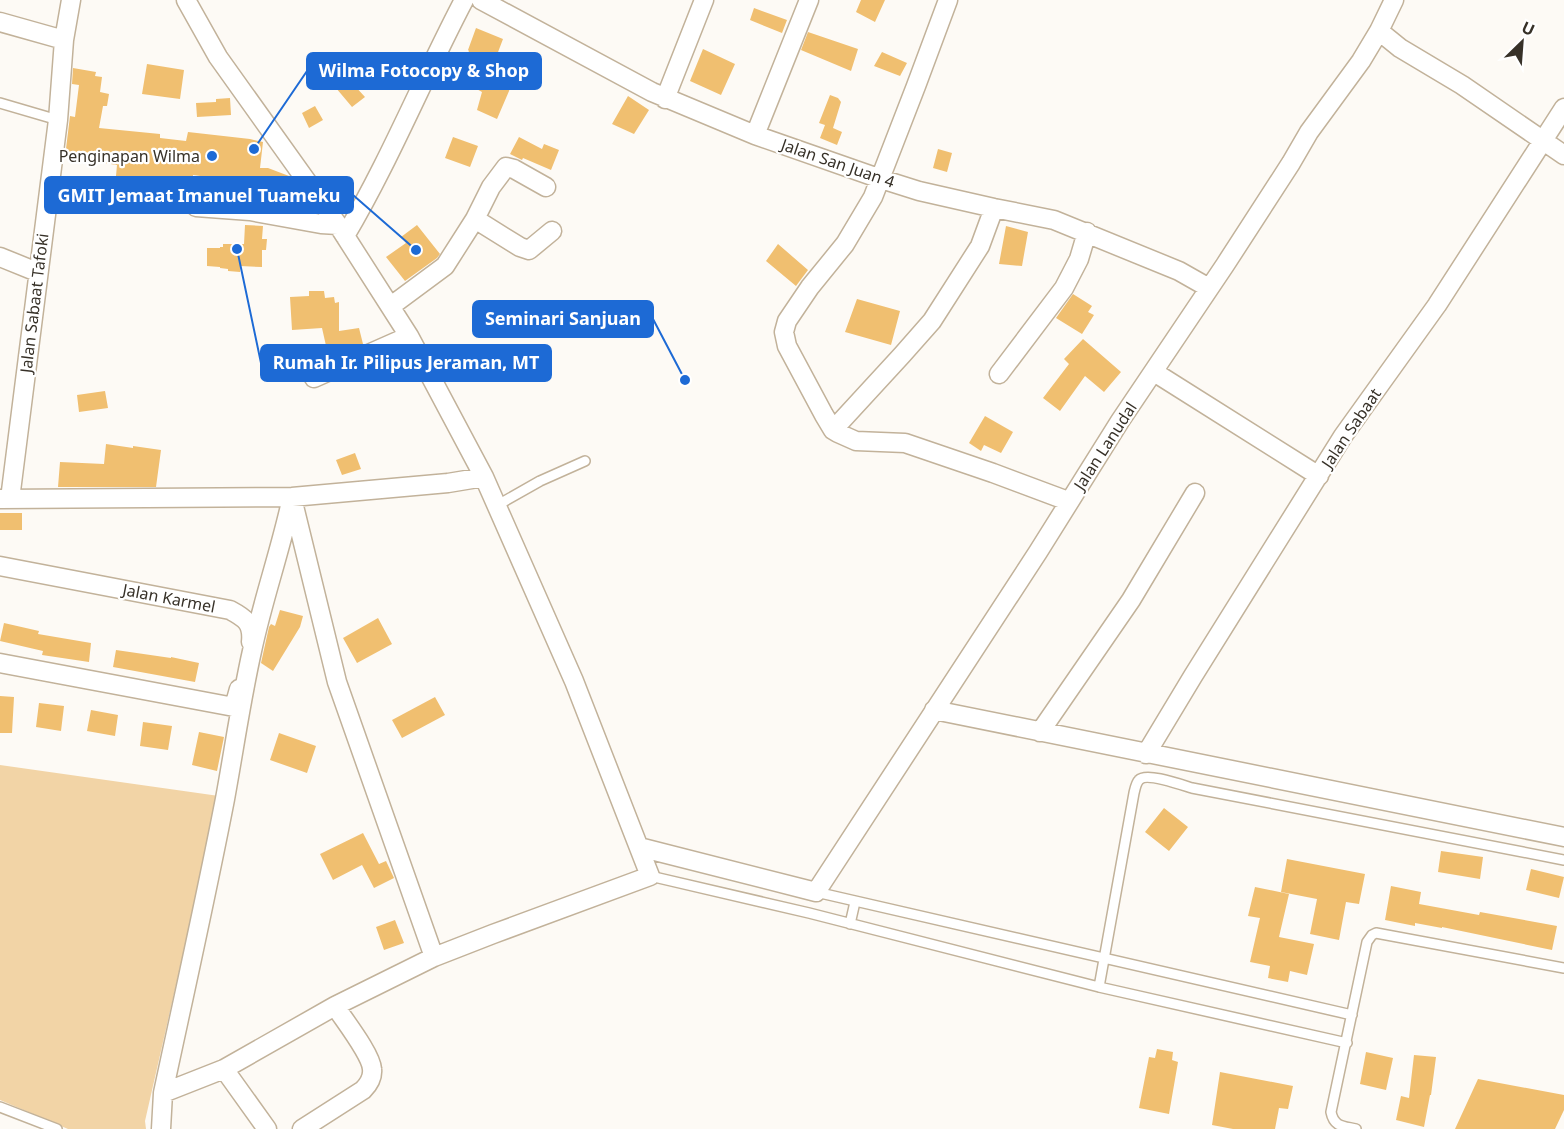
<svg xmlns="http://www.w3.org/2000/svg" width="1564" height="1129" font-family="'Noto Sans',sans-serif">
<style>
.green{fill:#f2d4a6}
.building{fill:#f0bf70}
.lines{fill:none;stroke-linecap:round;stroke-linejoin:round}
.service-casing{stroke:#c2b29a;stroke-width:12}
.minor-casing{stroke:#c2b29a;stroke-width:21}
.service{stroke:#fff;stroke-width:9}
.minor{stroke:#fff;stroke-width:18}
.poi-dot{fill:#1d6ad5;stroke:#fff;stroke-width:2}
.labels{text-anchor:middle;stroke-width:4.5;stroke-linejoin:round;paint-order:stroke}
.poi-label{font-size:16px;fill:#373128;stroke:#fff;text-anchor:end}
.street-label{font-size:16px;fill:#373128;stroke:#fff}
.leader{fill:none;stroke:#1d6ad5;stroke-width:2}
.callout-dot{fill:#1d6ad5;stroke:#fff;stroke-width:2}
.callout{fill:#1d6ad5;stroke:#1d6ad5;stroke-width:2}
.callout-label{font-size:18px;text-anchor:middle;font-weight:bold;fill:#fff}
</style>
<rect width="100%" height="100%" fill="#fdfaf5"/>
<path class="green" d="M0,765L219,796L145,1121L146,1129H68L0,1100Z"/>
<path class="building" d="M861,0H885L875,22L856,12Z
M754,8L787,20L782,33L750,20Z
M476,28L503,39L492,68L515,77L497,119L477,110L482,92L455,77L469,51L468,50Z
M808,32L858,49L851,71L801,50Z
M703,49L735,64L721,95L690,81Z
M882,52L907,63L900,76L874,66Z
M332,61L365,97L352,107L320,69Z
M147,64L184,70L180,99L142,94Z
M73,68L96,72L95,76L102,77L100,92L109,94L107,106H103L99,128L160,134V138L186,141L188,132L250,139L263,142L260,168H268L289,176L291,179L290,188L193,175L192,192L159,189L158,193L115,187L117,165L65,157L70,116L75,117L79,85L72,84Z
M830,95L838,98L841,102L833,128L842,132L837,145L820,138L825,125L819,123Z
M628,96L649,110L634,134L612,124Z
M230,98L231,115L197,117L196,103L216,102V99Z
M315,106L323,120L309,128L302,113Z
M453,137L478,146L470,167L445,158Z
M519,137L542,149L544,144L559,150L551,170L523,158L522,160L510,154Z
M938,149L952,153L947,172L933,168Z
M245,225L263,226L262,239H267L266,250H262V267L240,266V272L228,271V269L220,268V267L207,266V248H220V247H223V244H244Z
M417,225L440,254L437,258L405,281L386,257L406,243L401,237Z
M1006,226L1028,232L1022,266L999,264Z
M778,244L808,270L796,286L766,261Z
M309,291H324L325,298L334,297L335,303L339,302V331L359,328L363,344L329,359L322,328L292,330L290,297L309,296Z
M1073,294L1092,306L1088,312L1094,315L1082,334L1056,318Z
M857,299L900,311L891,345L845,332Z
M1083,339L1121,372L1104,392L1085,376L1060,411L1043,398L1069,364L1064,359Z
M105,391L108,408L79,412L77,395Z
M985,416L1013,432L1001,453L984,445L981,451L969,443Z
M106,444L133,448V446L161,450L156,487H58L60,462L104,464Z
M355,453L361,469L342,475L336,460Z
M0,513H22V530H0Z
M280,610L303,616L300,627L273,671L261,663L269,627L271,624L275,626Z
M378,618L392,644L357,663L343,638Z
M4,623L39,631L38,634L91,643L89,662L42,655L43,651L0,641Z
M116,650L171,658V657L199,663L195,682L113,667Z
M0,696L14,697L12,733H0Z
M435,697L445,715L402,738L392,720Z
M39,703L64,706L61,731L36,727Z
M91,710L118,715L115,736L87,731Z
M143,722L172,726L168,750L140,746Z
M199,732L224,737L217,771L192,765Z
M279,733L316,746L307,773L270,760Z
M1164,808L1188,827L1169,851L1145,832Z
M363,833L379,864L386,861L394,878L374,888L362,865L333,880L320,854Z
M1441,851L1483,857L1480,879L1438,872Z
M1287,859L1365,874L1359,904L1346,902L1339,940L1310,934L1317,899L1281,892Z
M1531,869L1564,877L1559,898L1526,890Z
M1391,886L1421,892L1419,904L1479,915L1480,912L1557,926L1552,950L1442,927V928L1415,923V926L1385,920Z
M1255,887L1289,894L1279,937L1314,944L1307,975L1290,971L1288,982L1268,978L1270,966L1250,962L1260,918L1248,916Z
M395,920L404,943L384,950L376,927Z
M1157,1049L1173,1052L1172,1060L1178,1062L1169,1114L1139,1108L1149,1057L1155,1058Z
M1366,1052L1393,1058L1386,1090L1360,1084Z
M1414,1055L1436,1057L1431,1095H1430L1424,1127L1396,1120L1401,1096L1409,1098Z
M1220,1072L1293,1086L1288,1109L1279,1108L1275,1129H1233L1212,1125Z
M1478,1079L1564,1095V1110L1555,1129H1455Z"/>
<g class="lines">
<defs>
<path id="service" d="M0,103L58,120
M496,506L540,481L585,461
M650,876L809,913L1099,987L1347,1043
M816,892L1352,1015
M850,924L855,902
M1099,987L1134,793C1135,789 1136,783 1139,780C1146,772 1182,785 1192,788L1564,860
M0,1107L57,1129
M1356,1129C1343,1126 1334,1127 1331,1112L1367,942L1372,935L1376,933L1564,968"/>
<path id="minor" d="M186,0L218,57L338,225L409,336
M481,0L652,92L755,135L881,179L919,191L994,208L1054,220L1179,271L1209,288
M948,0L916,86L873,197L845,244L810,287L787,321L784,332L787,346L824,415L833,430L838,433L856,441L905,443L993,473L1068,501
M0,22L64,40
M1379,31L1400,48L1462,85L1564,155
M665,99L704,0
M755,135L809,0
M196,207L250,211L321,224L338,225
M475,219L520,247L529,250L552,231
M345,236C390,160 423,78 464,0
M0,257L37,272
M391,306L445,266L475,219L491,187L506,167L514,169L546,187
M1154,372L1319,476
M999,374L1064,288L1079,259L1087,232
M833,430L902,355L932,321L980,246L994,208
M292,497C281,549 263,599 252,651C241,700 234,750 225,799C206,897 184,995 163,1093L224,1069L335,1006L434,957L493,934L650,876L574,681L484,477L409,336L314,378
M0,499L292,497L448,483L484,477
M10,499L58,120L64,40L71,0
M293,502L337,682L434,957
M0,566L230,610C245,618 253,623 251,642
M0,663L234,707L239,689
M934,710L1564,837
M1040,732L1131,600L1195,493
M1146,754L1193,676L1343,436L1437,305L1564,108
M639,847L816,892L1038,552L1120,421L1225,265L1291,163L1309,132L1361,61L1379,31L1394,0
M224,1069L267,1129
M161,1129L163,1093
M302,1129L363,1090C369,1084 373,1078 372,1069C371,1054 344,1020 335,1006"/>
</defs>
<use href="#service" class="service-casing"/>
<use href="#minor" class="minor-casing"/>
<use href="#service" class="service"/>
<use href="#minor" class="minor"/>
</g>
<circle class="poi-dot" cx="212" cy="156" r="6"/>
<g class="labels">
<g class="poi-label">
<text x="200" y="162">Penginapan Wilma</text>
</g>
<g class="street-label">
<text transform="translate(838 163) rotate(19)" y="6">Jalan San Juan 4</text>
<text transform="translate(34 303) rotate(-83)" y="6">Jalan Sabaat Tafoki</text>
<text transform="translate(1351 428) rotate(-56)" y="6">Jalan Sabaat</text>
<text transform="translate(1105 446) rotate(-57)" y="6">Jalan Lanudal</text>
<text transform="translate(169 598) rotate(11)" y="6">Jalan Karmel</text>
</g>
</g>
<path class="leader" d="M254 149L307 71M416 250L353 195M685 380L653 319M237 249L261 363"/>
<g class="callout-dot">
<circle cx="254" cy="149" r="6"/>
<circle cx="416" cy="250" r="6"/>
<circle cx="685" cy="380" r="6"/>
<circle cx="237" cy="249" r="6"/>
</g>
<g class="callout">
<rect x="307" y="53" width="234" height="36" rx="6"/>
<rect x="45" y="177" width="308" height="36" rx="6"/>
<rect x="473" y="301" width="180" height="36" rx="6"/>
<rect x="261" y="345" width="290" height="36" rx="6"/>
</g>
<g class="callout-label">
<text x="424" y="77">Wilma Fotocopy &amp; Shop</text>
<text x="199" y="202">GMIT Jemaat Imanuel Tuameku</text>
<text x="563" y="325">Seminari Sanjuan</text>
<text x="406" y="369">Rumah Ir. Pilipus Jeraman, MT</text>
</g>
<g transform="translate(1522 42) rotate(25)" stroke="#ffffff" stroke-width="4.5" paint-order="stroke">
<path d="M0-4.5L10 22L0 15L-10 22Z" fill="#373128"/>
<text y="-9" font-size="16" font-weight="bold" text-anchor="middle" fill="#373128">U</text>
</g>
</svg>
